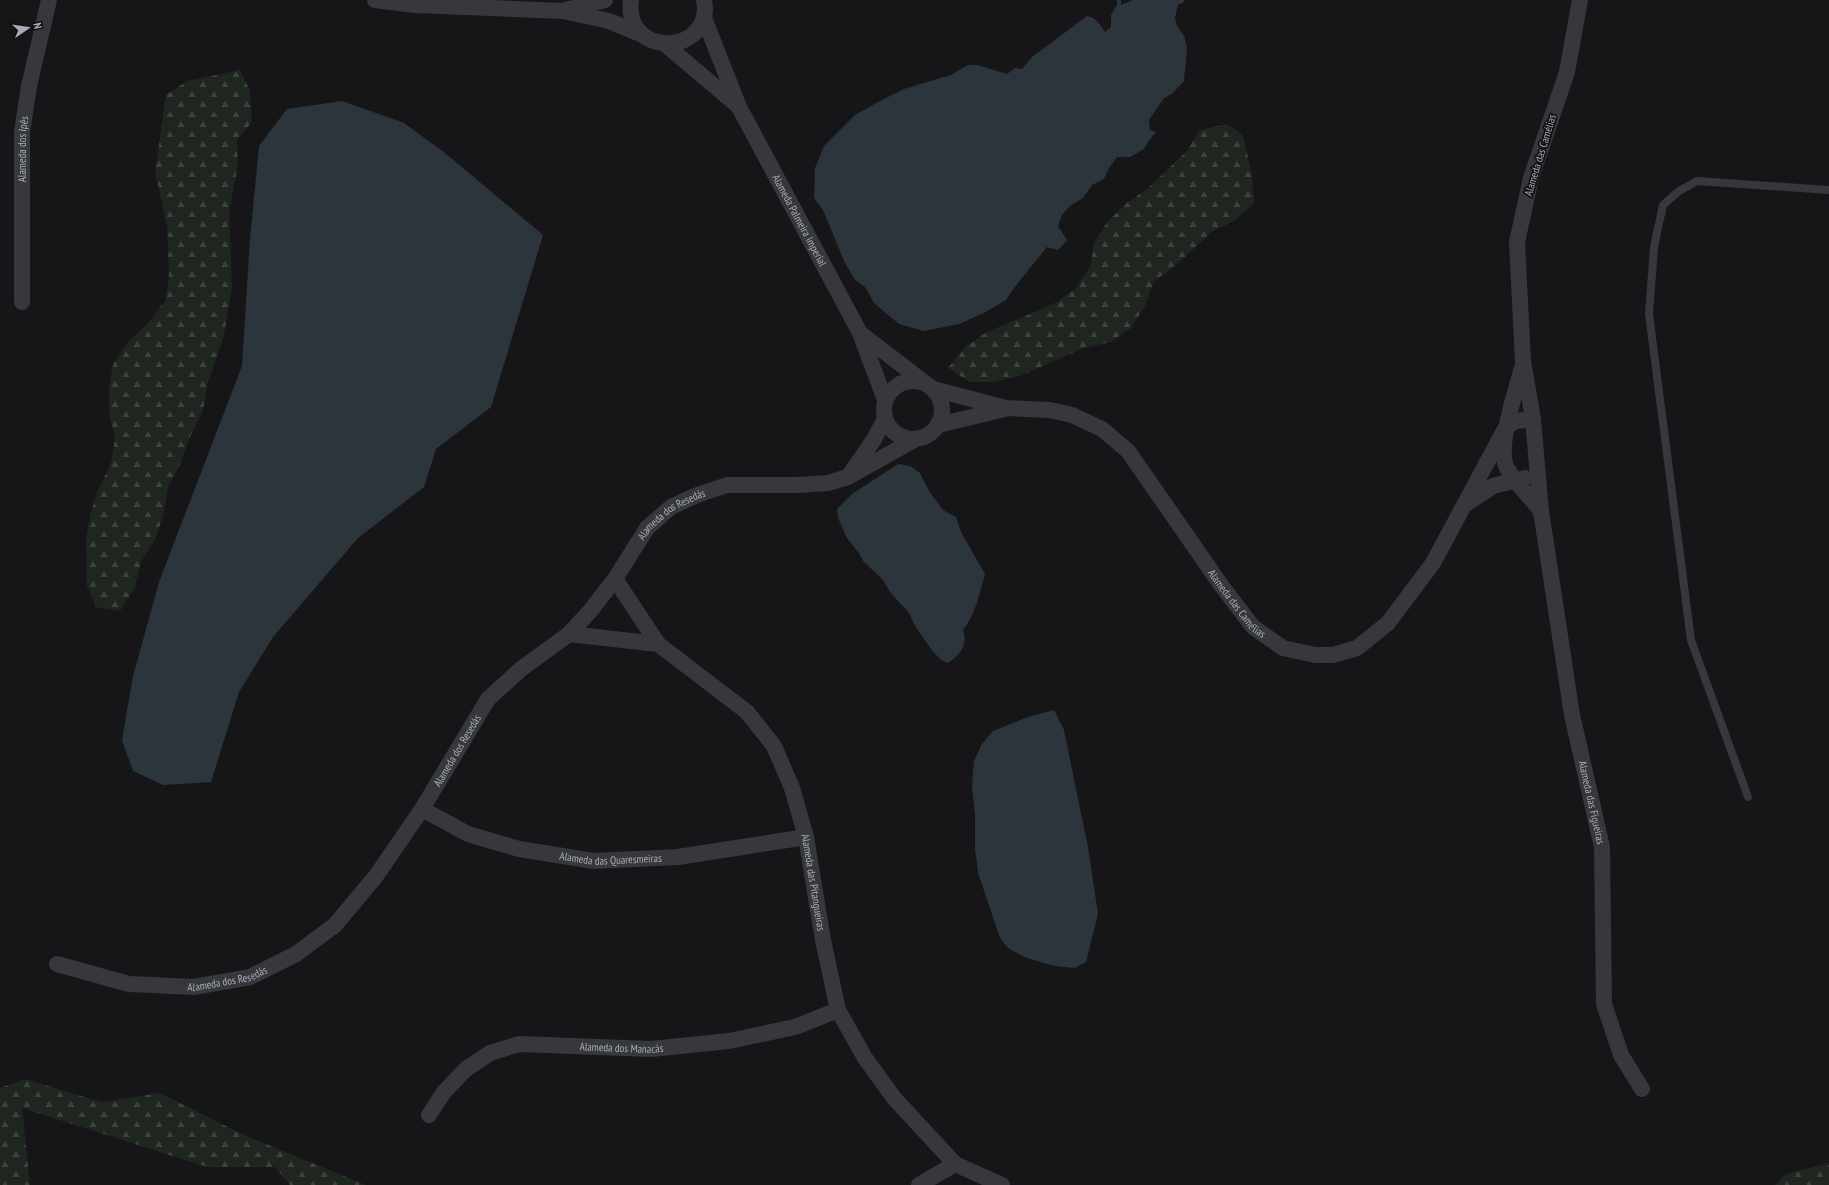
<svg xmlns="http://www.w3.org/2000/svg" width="1829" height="1185" font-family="'PT Sans Narrow',sans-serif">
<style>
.forest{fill:url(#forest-firs)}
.water{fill:#2c353c}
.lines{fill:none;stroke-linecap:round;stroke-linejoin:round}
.lane{stroke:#37383d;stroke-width:8}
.street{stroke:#37383d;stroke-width:16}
.labels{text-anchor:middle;stroke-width:3.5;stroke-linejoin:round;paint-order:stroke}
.street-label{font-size:11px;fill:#a8adb8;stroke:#111113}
</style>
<defs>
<pattern id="forest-firs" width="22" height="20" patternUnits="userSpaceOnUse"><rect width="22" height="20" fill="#1e261f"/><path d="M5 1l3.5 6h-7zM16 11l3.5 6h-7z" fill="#3c433d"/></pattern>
</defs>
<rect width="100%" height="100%" fill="#161618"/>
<path class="forest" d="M240,70L250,91L252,122L237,140L238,164L229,212L232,287L224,335L207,386L203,410L190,437L181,462L168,488L164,512L156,538L142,560L134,589L120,611L96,607L87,586L86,539L90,515L98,490L111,463L115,439L109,412V389L113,364L127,343L147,324L165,301L169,277L167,226L155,172L166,95L187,81Z
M1227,124L1243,135L1252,175L1254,203L1234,221L1213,231L1174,267L1154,281L1145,306L1131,328L1111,342L1084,348L1020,376L993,382H970L948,368L966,346L987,332L1055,303L1075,289L1090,267L1094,243L1108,221L1127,203L1147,189L1186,152L1200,130Z
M25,1079L102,1102L160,1093L242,1134L366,1185H290L275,1167H207L22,1108L30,1185H0V1088Z
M1829,1163V1185H1775L1786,1174Z"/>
<path class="water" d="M1117,0H1121V5L1133,0H1184V2L1178,5L1175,18L1177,26L1184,36L1187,47L1184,81L1172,94L1164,98L1149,120L1150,130L1156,132L1148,142L1144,149L1130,157H1117L1109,168L1104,179L1092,185L1083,198L1070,206L1062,215L1058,226L1067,240L1058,250L1047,247L1017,284L1006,300L984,313L959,324L924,331L899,324L874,303L865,287L855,280L844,261L823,210L814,198L815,168L824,146L855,115L878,102L904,89L951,75L968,65H977L1007,74L1015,68L1022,69L1032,57L1087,16C1096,17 1100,25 1105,32L1111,27V15L1117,5Z
M342,101L404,123L445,153L543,235L491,407L436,449L424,487L358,538L273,637L239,692L211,782L163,785L133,771L122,740L133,676L159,582L242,366L250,239L259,146L287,109Z
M898,464L910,466L920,473L929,491L943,510L956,517L961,532L985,574C979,594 976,614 963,630C968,645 960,655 948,663L941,660L931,649L915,626L909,613L890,592L883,580L863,561L859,553L847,538L838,518L837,509L852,494Z
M1054,710L1064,730L1068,750L1088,847L1098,914L1086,962L1075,968L1054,966L1024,957L1008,948L1000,938L978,873L975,848V816L972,785L974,761L982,744L993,731L1028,717Z"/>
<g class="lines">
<path class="lane" d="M1748,797L1691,640L1649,314L1654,247L1663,205L1679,191L1697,181L1829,190"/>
<g class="street">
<path d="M375,0L415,5L563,11L609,21L643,35"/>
<path d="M631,0C623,60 715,55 704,0"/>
<path id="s1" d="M1580,0L1567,72L1531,178L1517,242L1523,361L1533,419L1541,511L1572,715L1602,847L1604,1004L1621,1055L1642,1089"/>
<path d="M566,10L605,0"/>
<path id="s2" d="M704,18L739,107L860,333L885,400"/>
<path d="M666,45L738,106"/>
<path id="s3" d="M22,302V132L29,86L49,0"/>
<path d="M860,333L925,383"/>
<path d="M1522,368C1516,390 1495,451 1508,470C1517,486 1531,497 1541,511"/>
<circle cx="913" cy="410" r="29"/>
<path id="s4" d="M933,389L1006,408L1050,410L1072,415L1102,429L1128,451L1221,585L1253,627L1283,648L1315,655H1333L1357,648L1388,623L1433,563L1506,427L1516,421L1533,419"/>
<path d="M938,425L1005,409"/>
<path d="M850,474L873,441L885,419"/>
<path d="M1466,504L1493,486L1525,478"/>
<path id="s5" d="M615,579L658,644L747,712L774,746L792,788L806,837L823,940L838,1010L865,1058L894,1098L955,1164L1002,1185"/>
<path d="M569,634L658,644"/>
<path id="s6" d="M422,809L468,834L519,849L594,861L678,857L806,837"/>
<path id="s7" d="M57,964L129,984L194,987L250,977L296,954L335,925L376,876L422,809L488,699L521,669L569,634L591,610L615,579L647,528L671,507L697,495L727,485H798L828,483L848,477L914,440"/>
<path id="s8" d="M429,1115L444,1092L466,1069L490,1053L519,1044L651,1049L729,1041L795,1027L838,1010"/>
<path d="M919,1185L955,1164"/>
</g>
</g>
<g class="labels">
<g class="street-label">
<text dy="4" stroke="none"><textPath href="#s3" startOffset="153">Alameda dos Ipês</textPath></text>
<text transform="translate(1540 155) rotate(-73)" y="4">Alameda das Camélias</text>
<text dy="4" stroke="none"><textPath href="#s2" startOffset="224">Alameda Palmeira Imperial</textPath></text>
<text dy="4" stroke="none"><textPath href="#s7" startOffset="834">Alameda dos Resedás</textPath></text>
<text dy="4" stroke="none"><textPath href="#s4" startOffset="397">Alameda das Camélias</textPath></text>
<text dy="4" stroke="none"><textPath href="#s7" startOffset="510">Alameda dos Resedás</textPath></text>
<text dy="4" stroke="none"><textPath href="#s1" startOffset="817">Alameda das Figueiras</textPath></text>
<text dy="4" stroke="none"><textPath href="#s6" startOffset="198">Alameda das Quaresmeiras</textPath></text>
<text dy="4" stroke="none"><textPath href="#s5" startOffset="376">Alameda das Pitangueiras</textPath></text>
<text dy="4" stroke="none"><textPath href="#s7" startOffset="174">Alameda dos Resedás</textPath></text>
<text dy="4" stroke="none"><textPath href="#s8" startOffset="221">Alameda dos Manacás</textPath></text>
</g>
</g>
<g transform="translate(28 28) rotate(77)" stroke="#111113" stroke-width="3" paint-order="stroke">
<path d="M0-3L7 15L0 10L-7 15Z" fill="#a8adb8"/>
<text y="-6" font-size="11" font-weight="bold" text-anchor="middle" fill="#a8adb8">N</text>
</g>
</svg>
